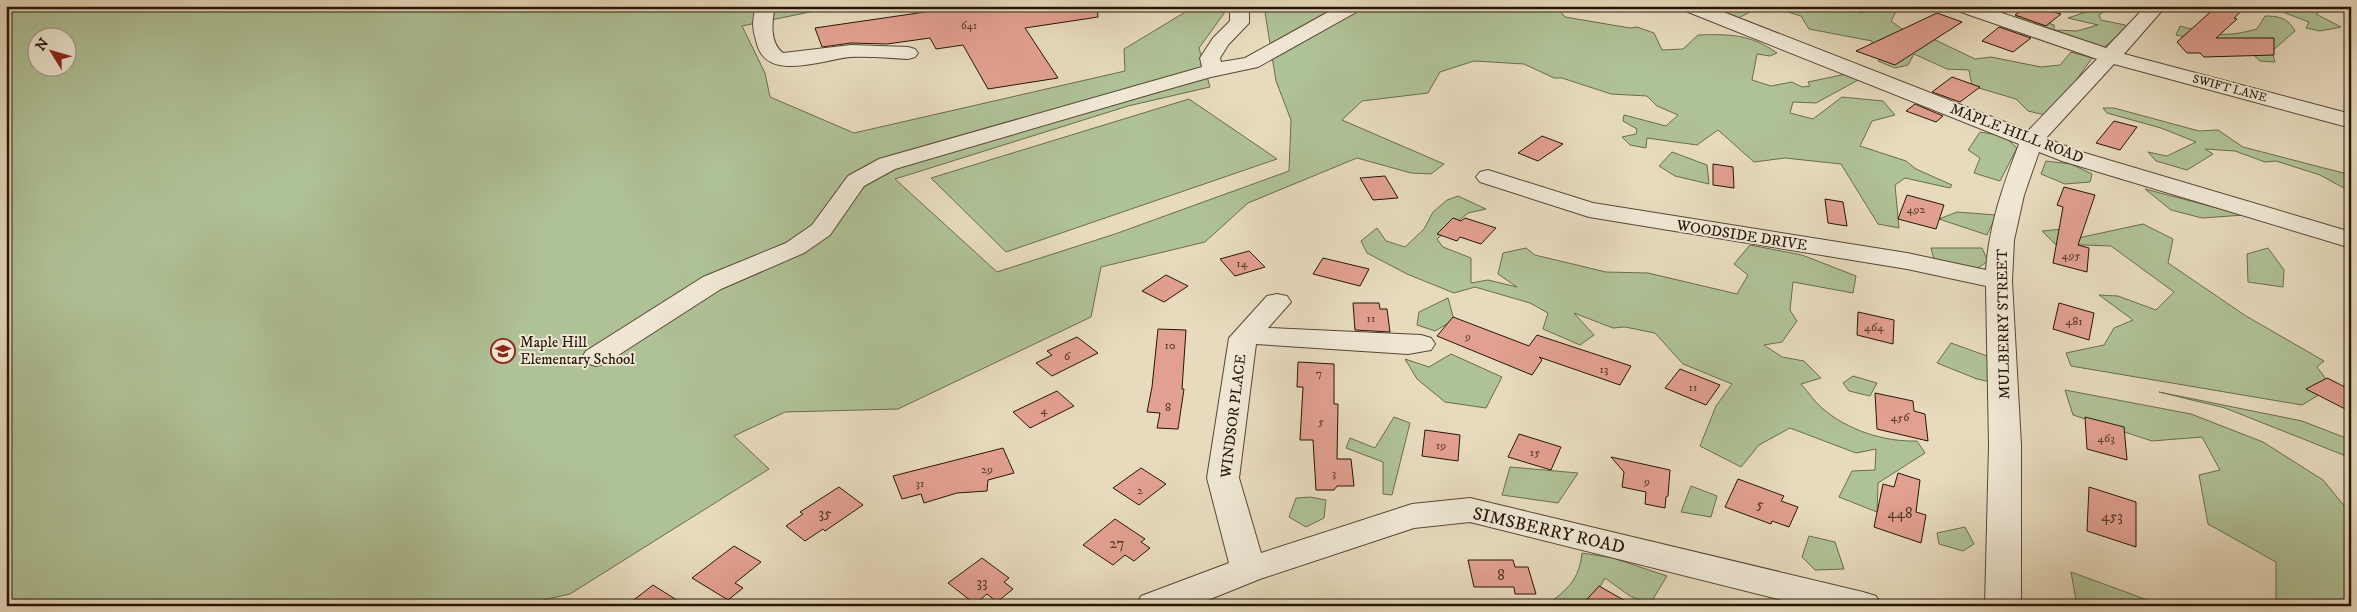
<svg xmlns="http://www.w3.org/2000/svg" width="2357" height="612" font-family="'IM FELL DW Pica',serif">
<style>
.green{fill:#afc196;stroke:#6a6c4e;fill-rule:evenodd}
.building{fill:#e2a090;stroke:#251607}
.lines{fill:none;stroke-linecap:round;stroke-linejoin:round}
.minor-casing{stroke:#564734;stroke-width:2}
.minor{fill:#efe7d4;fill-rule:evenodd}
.labels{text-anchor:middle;stroke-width:4;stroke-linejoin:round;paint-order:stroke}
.far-number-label{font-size:11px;fill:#543829}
.far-street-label{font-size:12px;fill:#251607;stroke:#efe7d4}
.number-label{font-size:12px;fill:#543829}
.street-label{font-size:15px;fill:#251607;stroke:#efe7d4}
.poi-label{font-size:15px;fill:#251607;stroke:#efe7d4;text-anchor:start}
.near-number-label{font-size:15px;fill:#543829}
.near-street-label{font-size:18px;fill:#251607;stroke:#efe7d4}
</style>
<rect width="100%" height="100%" fill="#e7dabd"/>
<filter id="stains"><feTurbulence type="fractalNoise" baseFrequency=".004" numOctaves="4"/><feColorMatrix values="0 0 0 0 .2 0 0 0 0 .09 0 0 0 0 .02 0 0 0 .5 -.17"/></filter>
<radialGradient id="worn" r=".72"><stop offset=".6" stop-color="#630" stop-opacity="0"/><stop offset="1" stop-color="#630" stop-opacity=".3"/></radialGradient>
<path class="green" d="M6,6H839L742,26L765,73L770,97L854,133L1125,71L1124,49L1187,11L1225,12L1199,48L1210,87L1128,106L895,179L997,272L1115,234L1289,171L1291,120L1276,81L1264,6H1556L1565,17L1630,28L1637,27L1654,33L1662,50L1683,49L1698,35C1730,34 1750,34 1777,53L1770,56L1757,54L1752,80L1771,86L1792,82L1802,87L1810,86L1808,82L1851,73L1860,79L1816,103L1793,102L1790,113L1813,119L1842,97L1883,101L1895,115L1872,121L1860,146L1906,161L1916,169L1952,185L1950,188L1905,178L1895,185L1899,228L1878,224L1841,164L1785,158L1754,162L1718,130L1697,145L1647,138L1646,148L1630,145L1622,137L1636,134L1637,129L1623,121L1624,115L1666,126L1678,115L1657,106L1647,96L1611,94L1562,78H1554L1524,64L1474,61L1440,72L1428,93L1362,101L1342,120L1444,164L1431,174L1411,173L1357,158L1248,203L1205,242L1101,267L1091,317L898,409L785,412L734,436L769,469L570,594L516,606H6ZM38,38H68V68H38Z
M1704,6H1761L1735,20Z
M1780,6H1853L1860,13L1879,9L1882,6H1899L1891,21L1905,31L1925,35L1975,59L1991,57L2041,67L2060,65L2071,52L2092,58L2070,89L2045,115L2028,111L2016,99L1972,86L1969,70L1947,69L1914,54L1908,65L1895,68L1878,61L1881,55L1872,46V41L1809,29L1801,16L1781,10Z
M2074,6H2095L2105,11L2099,15L2101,20L2125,25L2127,28L2102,49L2012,20L2021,14L2054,25V30L2077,31L2098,25L2068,18L2086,12Z
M2277,6H2326L2327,8L2316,14L2341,27L2320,31L2306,28L2309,22L2277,10Z
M2265,16C2279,16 2288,18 2295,31L2272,51L2275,62L2260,61L2247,49L2176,35L2180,26C2212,35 2224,38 2257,29Z
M1189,99L1277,159L1006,252L931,178Z
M2103,108H2114L2199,131L2218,130L2243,147L2351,175V192L2320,175L2276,161L2265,162L2235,151L2205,149L2213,154L2187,170L2156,161L2148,152L2167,156L2196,142L2161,128L2107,113Z
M1980,132L2004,136L2017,148L2000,181L1974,173L1980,158L1968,150Z
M1672,152L1707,165L1709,184L1675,176L1659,166Z
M2046,161L2071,164L2092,174L2090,182L2065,184L2041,174Z
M2145,189L2244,215L2202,218L2171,210Z
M1458,196L1486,209L1468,213L1437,239L1443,247L1471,258V283L1488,280L1517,287L1498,274L1503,253L1526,248L1535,255L1606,272L1648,273L1737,294L1748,275L1734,264L1750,245L1802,255L1856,276L1853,293L1793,282L1790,310L1797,321L1782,342L1764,345L1782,357L1804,361L1821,378L1801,384C1808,392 1814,401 1822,408C1847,430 1884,442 1917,441L1925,453L1878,483L1877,512L1839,497L1852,471L1875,470L1876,449L1856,453L1790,428L1759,445L1741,467L1700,446L1716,406L1732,384L1683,364L1655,333L1625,327L1613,328L1574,313L1594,335L1580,345L1543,329L1548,313L1530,303L1475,287L1454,293L1407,274L1367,253L1361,241L1377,228L1386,241L1405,247L1424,229L1433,212L1447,200Z
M1957,212L1996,215L1987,235L1939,219Z
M2143,224L2173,239L2168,263L2246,316L2324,361L2317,367L2332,387L2302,405L2071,366L2066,353L2104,345L2114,328L2133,320L2099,295L2118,296L2156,310L2174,292L2111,246L2055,244L2042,231L2063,229L2078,238Z
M1931,248H1982L1988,261L1975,270L1934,259Z
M2268,248L2284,270L2283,287L2248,282L2247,254Z
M1448,298L1454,320L1435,331L1417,325L1419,312Z
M1951,343L1987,356L1991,382L1977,379L1937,363Z
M1451,354L1502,377L1486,408L1445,402L1417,379L1405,359L1429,367Z
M1853,376L1877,383L1870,396L1849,391L1843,383Z
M2065,390L2191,414L2263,442L2323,480L2351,514V606H2276V562L2208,524L2199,475L2220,470L2202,437L2152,441L2073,415Z
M2159,392L2302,421L2351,440V458L2225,408Z
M1394,417L1410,423L1392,495L1383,494V462L1346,448L1350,438L1375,448Z
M1510,467L1578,473L1558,503L1502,495Z
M1691,486L1717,496L1711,517L1681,512Z
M1310,497L1326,500L1324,518L1306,527L1289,517L1296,498Z
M1965,527L1974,544L1963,551L1939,544L1937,533Z
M1809,536L1835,542L1844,569L1815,570L1802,557Z
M1582,553L1613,558L1667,576L1650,604L1630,596L1605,578L1589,606H1546C1567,589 1579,581 1582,553Z
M2071,572L2164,606H2077Z"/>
<path class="building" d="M929,6H1097L1098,17L1025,28L1058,78L988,89L963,45L936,49L930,38L887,44L851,43L822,47L815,28L932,11Z
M2027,6H2031L2061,14L2046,26L2015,15Z
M2217,6H2247L2234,18L2237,19L2216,38H2274V55L2204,57L2200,53H2187L2177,42Z
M1937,13L1962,22L1895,65L1856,51Z
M1999,27L2031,38L2013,52L1982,41Z
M1952,77L1980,87L1960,102L1932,92Z
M1915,104L1943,116L1936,122L1906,111Z
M2114,121L2137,127L2120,150L2096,143Z
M1542,136L1563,144L1538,161L1518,153Z
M1713,164L1733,167L1734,188L1713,185Z
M1385,176L1398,198L1373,200L1360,178Z
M2064,187L2095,195L2078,245L2089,248L2087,272L2053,263L2063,207L2057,205Z
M1907,195L1944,205L1936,229L1898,219Z
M1825,199L1843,202L1847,226L1828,223Z
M1453,218L1461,221L1465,218L1496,228L1481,244L1460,237L1457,241L1437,234Z
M1249,251L1265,267L1235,276L1220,259Z
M1323,258L1369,269L1360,286L1313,274Z
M1166,275L1188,286L1164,302L1142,291Z
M1353,303H1379L1380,309H1387L1390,332L1355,330Z
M2059,303L2094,313L2089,340L2053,329Z
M1858,312L1894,320L1893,344L1857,335Z
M1453,317L1529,346L1537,335L1631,366L1620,385L1539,357L1542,360L1532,375L1437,336Z
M1158,329L1186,330L1182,389H1184L1178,429L1157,428L1160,413L1147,412L1152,387Z
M1077,337L1098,353L1052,376L1036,363L1052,355L1047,351Z
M1298,362L1334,364V404H1338L1337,459H1351L1354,486H1337L1334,490H1316L1313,440H1300L1303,387H1297Z
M1680,369L1720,385L1706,405L1665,388Z
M2327,378L2351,390V412L2306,389Z
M1057,391L1074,406L1030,428L1013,412Z
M1875,393L1913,401L1914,411L1925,414L1928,441L1877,429Z
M2085,417L2124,427L2127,460L2087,449Z
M1425,430L1460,435L1458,461L1422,456Z
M1519,434L1561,447L1551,470L1508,457Z
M1003,448L1014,473L988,480L987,491L957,493L924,503L921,494L902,499L893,476Z
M1611,457L1670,470L1668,496L1666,497L1665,508L1645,504L1646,492L1622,487L1624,472Z
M1141,468L1166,484L1139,505L1113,488Z
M1898,473L1920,480L1916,512L1926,515L1921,543L1874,527L1883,484L1894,487Z
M1738,479L1784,496L1781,501L1798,507L1789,527L1772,521L1771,524L1725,507Z
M839,487L863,505L825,531L823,529L805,541L786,526L803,514L800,512Z
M2089,487L2136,502V547L2087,531Z
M1115,519L1145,539L1141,542L1150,548L1134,561L1125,555L1113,565L1083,545Z
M734,546L761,562L735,583L743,588L728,600L692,578Z
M982,558L1009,578L1004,582L1013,589L997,602L987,594L975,604L948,583Z
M1468,560H1513L1515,567H1528L1536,594H1515L1514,587H1474Z
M653,585L686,606H626Z
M1599,586L1634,606H1581Z"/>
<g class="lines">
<defs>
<path id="minor" d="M756,6H775C772,21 769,42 783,53L851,45L908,47L915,49L918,53L915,57L908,59C889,58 869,56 850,57C822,60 767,82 757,44C752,27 752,23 756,6Z
M1230,6H1249V23L1228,45L1220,58L1221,62L1245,58L1339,6H1362L1360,10L1258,67L1211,77L1151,94L895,169L864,186L830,235L804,253L721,289L606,363L596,366L586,363L582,357L586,351L703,277L786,243L812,225L848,176L879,159L1202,67L1200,58L1213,38L1230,21Z
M1681,6H1708L2028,131L2097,59L1955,10L1953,6H1981L2106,48L2146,6H2166L2124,54L2351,114V128L2114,64L2046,138L2078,151L2351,232V248L2062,161L2039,152L2024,195L2014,240L2012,281L2021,445V606H1985L1989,445L1986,286L1907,269L1589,217L1480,182L1476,177L1480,172L1488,170L1593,203L1907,253L1986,270C1989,225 2003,186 2019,144L1683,10Z
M1277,294L1287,296L1291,302L1268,328L1421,335L1431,338L1435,344L1431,350L1408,354L1256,344L1239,478L1261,553L1412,504L1470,498L1863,592L1876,596L1881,606H1806L1470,522L1414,528L1260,579L1193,606H1136L1141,596L1229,563L1207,478L1229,338L1267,296Z"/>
</defs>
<use href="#minor" class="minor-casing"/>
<use href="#minor" class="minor"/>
</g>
<defs>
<symbol id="school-ring" viewBox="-11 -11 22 22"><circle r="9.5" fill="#efe7d4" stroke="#8f2418" stroke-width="1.5"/><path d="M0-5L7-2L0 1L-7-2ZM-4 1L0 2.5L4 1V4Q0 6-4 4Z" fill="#8f2418"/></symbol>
</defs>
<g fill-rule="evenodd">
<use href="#school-ring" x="489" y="337" width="28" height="28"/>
</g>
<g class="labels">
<g class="far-number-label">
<text x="969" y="29">641</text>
</g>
<g class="far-street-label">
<text transform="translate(2230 88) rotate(15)" y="4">SWIFT LANE</text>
</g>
<g class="number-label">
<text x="1916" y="213">492</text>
<text x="2071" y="259">495</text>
<text x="1242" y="267">14</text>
<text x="1371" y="322">11</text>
<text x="2074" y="325">481</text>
<text x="1874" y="331">464</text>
<text x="1468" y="340">9</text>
<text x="1170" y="349">10</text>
<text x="1067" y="360">6</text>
<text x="1604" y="373">13</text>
<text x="1319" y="377">7</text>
<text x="1693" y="391">11</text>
<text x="1168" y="411">8</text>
<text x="1044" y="414">4</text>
<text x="1900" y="421">456</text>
<text x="1321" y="425">5</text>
<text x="2106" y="442">463</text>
<text x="1441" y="449">19</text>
<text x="1535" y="456">15</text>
<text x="987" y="473">29</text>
<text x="1334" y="477">3</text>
<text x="1647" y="485">9</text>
<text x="920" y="487">31</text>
<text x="1140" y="494">2</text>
</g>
<g class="street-label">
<text transform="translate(2017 133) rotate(21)" y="5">MAPLE HILL ROAD</text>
<text transform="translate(1742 235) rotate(9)" y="5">WOODSIDE DRIVE</text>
<text transform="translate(2003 324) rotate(-91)" y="5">MULBERRY STREET</text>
<text transform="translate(1233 416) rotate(-83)" y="5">WINDSOR PLACE</text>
</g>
<g class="poi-label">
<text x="520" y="347">Maple Hill<tspan x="520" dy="17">Elementary School</tspan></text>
</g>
<g class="near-number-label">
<text x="1760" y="509">5</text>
<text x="825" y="518">35</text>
<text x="1900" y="518">448</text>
<text x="2112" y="521">453</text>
<text x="1117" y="548">27</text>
<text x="1501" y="580">8</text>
<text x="982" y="587">33</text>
</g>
<g class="near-street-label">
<text transform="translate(1549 530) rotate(13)" y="6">SIMSBERRY ROAD</text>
</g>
</g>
<rect width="2357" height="612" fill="none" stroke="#e7dabd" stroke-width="25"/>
<rect x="8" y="8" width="2342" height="597" fill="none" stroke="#251607" stroke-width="2.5"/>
<rect x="12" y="12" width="2332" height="587" fill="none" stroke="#251607"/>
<g transform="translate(52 52) rotate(307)"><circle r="24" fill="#efe7d4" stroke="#9e9382"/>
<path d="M0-4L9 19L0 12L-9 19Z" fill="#8f2418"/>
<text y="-8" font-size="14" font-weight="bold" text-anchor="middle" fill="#251607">N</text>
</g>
<rect width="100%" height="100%" filter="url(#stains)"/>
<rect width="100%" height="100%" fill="url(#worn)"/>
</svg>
